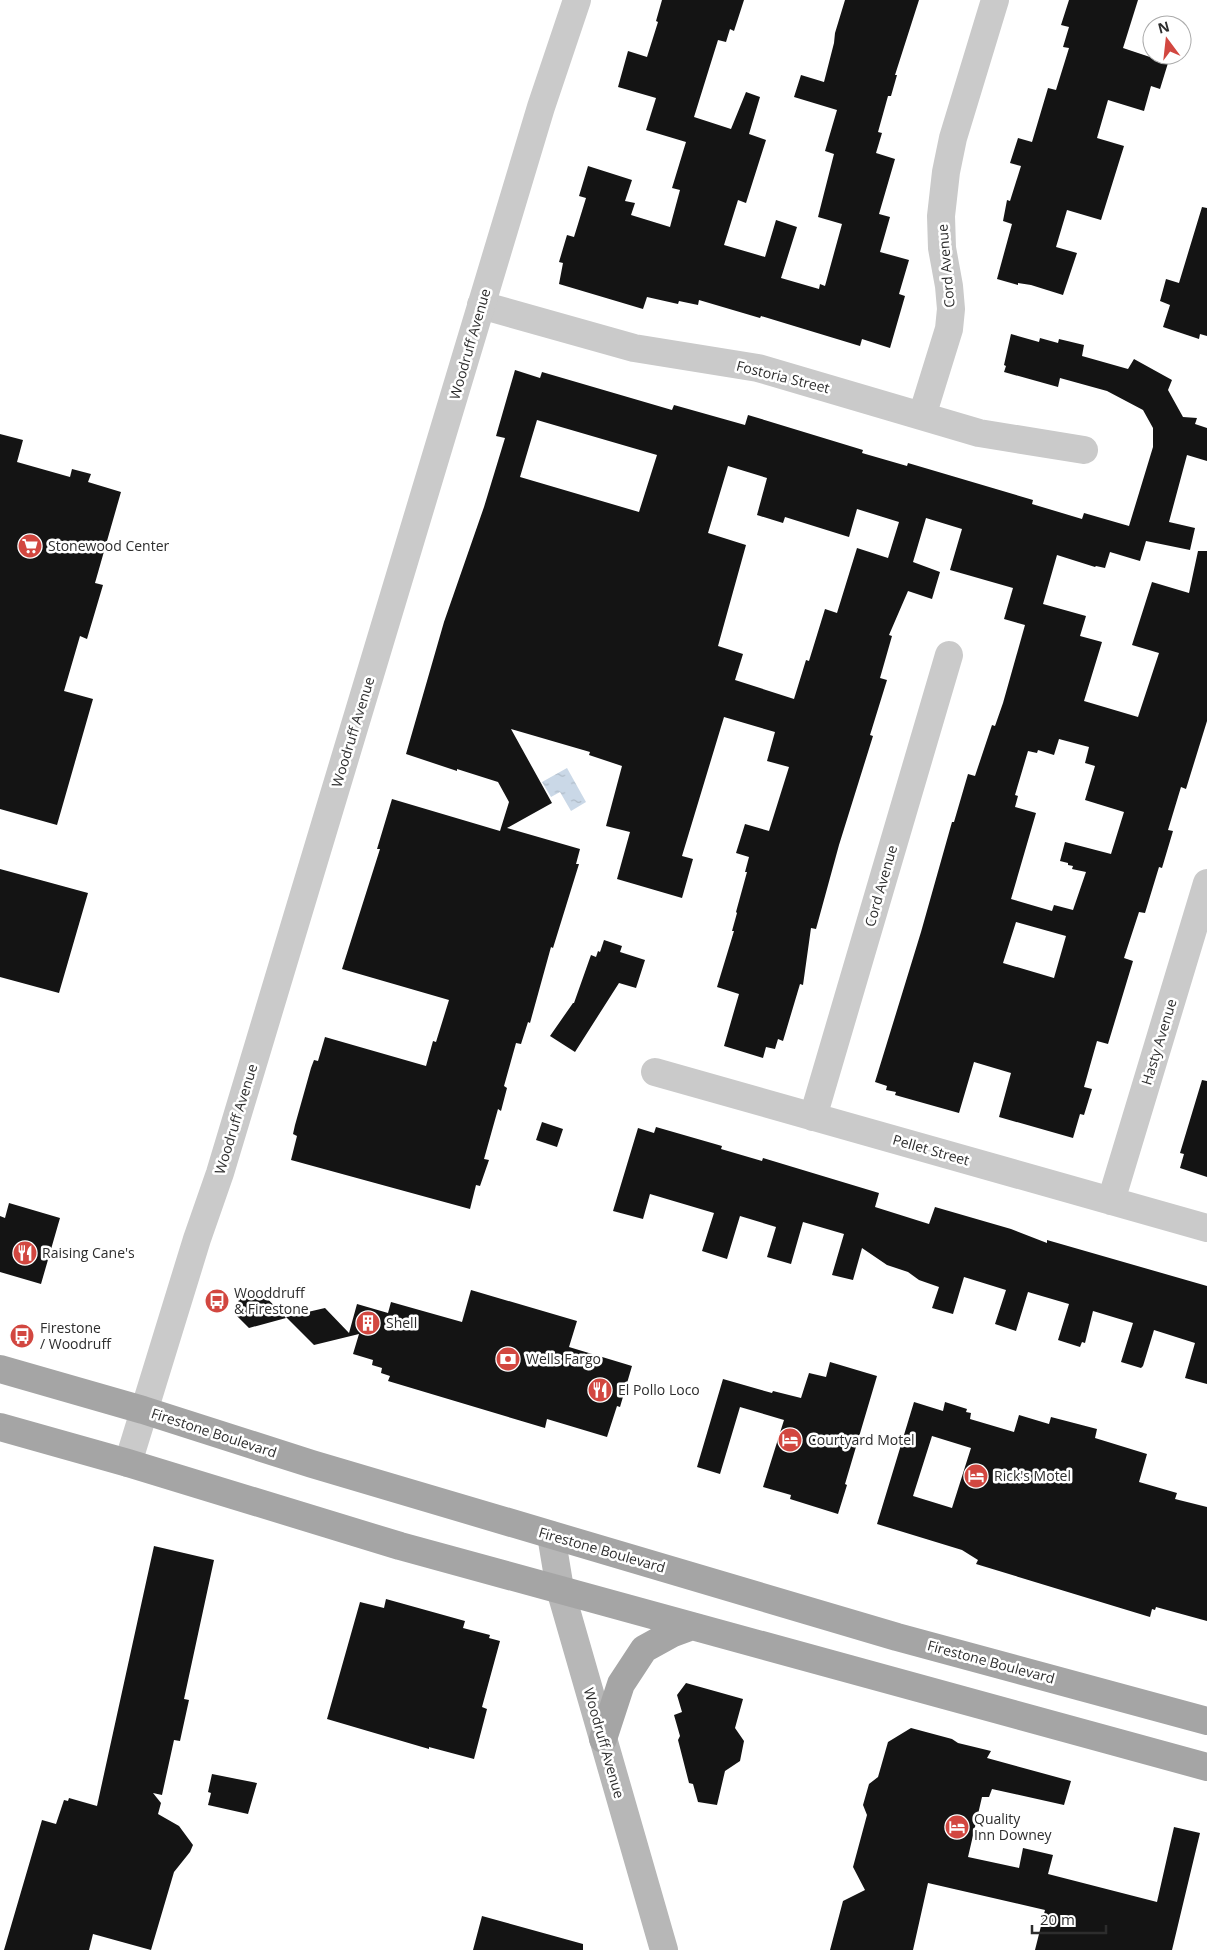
<svg xmlns="http://www.w3.org/2000/svg" width="1207" height="1950" font-family="'Open Sans',sans-serif">
<style>
.water{fill:url(#water-ripples)}
.building{fill:#141414;fill-rule:evenodd}
.lines{fill:none;stroke-linecap:round;stroke-linejoin:round}
.minor{stroke:#cacaca;stroke-width:28}
.tertiary{stroke:#cacaca;stroke-width:28}
.secondary{stroke:#b7b7b7;stroke-width:28}
.primary{stroke:#a5a5a5;stroke-width:28}
.labels{text-anchor:middle;stroke-width:5;stroke-linejoin:round;paint-order:stroke}
.street-label{font-size:14px;fill:#2d2d2d;stroke:#fff}
.poi-label{font-size:14px;fill:#2d2d2d;stroke:#fff;text-anchor:start}
</style>
<defs>
<pattern id="water-ripples" width="26" height="14" patternUnits="userSpaceOnUse" patternTransform="scale(1.25)"><rect width="26" height="14" fill="#cad8e7"/><path d="M2 4q2-2 4 0t4 0M15 11q2-2 4 0t4 0" fill="none" stroke="#aebac6"/></pattern>
</defs>
<rect width="100%" height="100%" fill="#fff"/>
<path class="water" d="M567,768L586,802L571,811L560,792L551,797L542,782Z"/>
<path class="building" d="M662,0H744L734,31L730,29L726,42L718,40L694,117L731,129L746,92L760,97L749,134L766,140L746,203L738,200L724,245L765,257L776,220L797,227L781,278L819,289L820,284L825,286L842,224L818,217L834,154L825,151L837,110L794,97L801,75L824,82L834,43L835,33L845,0H919L895,75H897L891,96H888L878,132L882,133L876,153L895,159L879,214L890,217L880,252L909,260L899,294L905,296L890,348L862,339L860,346L761,316L760,318L699,300L698,305L679,301L678,304L647,297L643,309L559,284L563,263L559,262L567,235L574,237L586,198L579,196L588,166L632,180L625,201L635,203L631,215L670,227L680,190L672,188L686,142L646,130L656,98L618,87L628,51L647,57L658,22L656,21Z
M1069,0H1138L1123,48L1168,63L1160,89L1151,86L1144,111L1108,100L1097,138L1124,146L1101,220L1067,210L1056,247L1077,253L1063,295L1031,285L1018,283V285L997,279L1012,224L1003,221L1007,200L1010,201L1021,166L1010,163L1018,138L1032,142L1048,88L1056,90L1069,48L1063,47L1069,27L1061,25Z
M1202,207L1207,208V336L1200,334L1199,339L1163,327L1170,305L1160,301L1166,279L1179,283Z
M1011,334L1039,342L1040,338L1058,343L1059,339L1084,345L1082,356L1128,369L1134,359L1172,380L1168,390L1183,417L1197,418L1195,424L1207,428V461L1187,455L1169,522L1195,528L1190,550L1146,541L1140,561L1110,552L1105,568L1096,566L1095,567L1057,555L1043,604L1086,616L1080,636L1102,642L1084,701L1138,717L1159,653L1132,645L1152,582L1189,593L1198,551H1207V721L1186,789L1181,787L1168,830L1173,831L1162,868L1159,867L1145,913L1139,912L1124,958L1133,961L1108,1044L1097,1041L1084,1087L1092,1089L1084,1115L1080,1114L1073,1138L999,1117L1011,1073L974,1062L959,1113L895,1095L896,1092L886,1090L887,1086L875,1082L921,932L952,822H954L968,774L975,776L992,725L995,726L1003,703L1025,625L1004,619L1013,588L950,570L962,529L926,518L913,562L940,572L932,599L908,591L889,635L892,636L880,678L887,680L870,735L873,736L839,845L816,929L811,928L803,985L800,984L783,1041L778,1039L775,1049L766,1047L763,1058L724,1046L739,994L717,987L734,931H732L737,913L736,912L747,872H745L749,857L736,853L745,824L769,831L789,767L767,761L775,732L724,717L682,856L693,859L682,898L617,879L630,832L606,826L622,766L589,755L590,752L511,729L552,803L507,828L580,849L576,864H579L553,948L551,947L530,1023L528,1022L521,1044L516,1043L504,1086L507,1088L501,1111L498,1109L484,1159L489,1160L480,1186L476,1185L470,1209L291,1160L297,1136L293,1134L295,1125L304,1093L311,1068L314,1060L318,1061L325,1037L426,1066L433,1041L436,1042L449,1000L342,969L380,849H377L392,799L500,831L509,802L498,782L457,769V771L406,754L444,622L484,507L505,438L496,436L515,370L540,378L542,372L672,410L674,405L745,425L748,415L863,450L862,453L907,466L908,463L1033,500L1032,504L1082,519L1084,513L1129,526L1153,447V428L1143,410L1107,391L1060,378L1058,387L1004,372L1006,366L1004,365ZM537,420L657,455L639,512L520,477ZM728,466L767,478L757,515L783,523L785,517L849,537L857,509L899,522L888,558L857,548L837,613L825,609L809,661L806,660L794,699L735,680L743,654L718,646L746,545L708,533ZM1059,739L1089,747L1085,763L1095,766L1085,800L1124,812L1111,854L1065,842L1060,861L1068,863V865L1073,866L1072,869L1086,872L1073,910L1054,905L1052,911L1011,899L1036,813L1015,807L1018,796L1015,795L1028,751L1037,753L1038,750L1054,755ZM1016,922L1066,936L1054,978L1003,963Z
M0,434L23,440L17,462L70,477L72,469L91,474L88,482L121,492L95,583L103,585L87,639L80,636L64,691L93,699L57,825L0,809Z
M0,869L88,893L59,993L0,977Z
M604,940L622,946L620,952L645,960L636,988L619,983L575,1052L550,1036L573,1003H574L591,955L596,957L598,951L600,952Z
M1202,1080L1207,1081V1177L1180,1168L1184,1154L1180,1153Z
M542,1122L563,1129L557,1147L536,1140Z
M656,1127L722,1146L721,1149L762,1161L763,1158L879,1193L875,1207L929,1224L935,1207L1011,1229L1047,1243V1240L1207,1286V1384L1185,1378L1195,1343L1154,1330L1143,1366L1141,1368L1121,1362L1133,1323L1093,1311L1085,1343L1082,1342L1080,1347L1058,1340L1069,1304L1028,1292L1016,1331L995,1324L1006,1290L964,1277L953,1314L932,1308L939,1287L919,1280L908,1272L887,1265L862,1248L853,1280L832,1275L844,1234L803,1222L791,1264L767,1257L776,1227L740,1216L727,1259L702,1251L714,1213L650,1194L643,1219L613,1211L638,1128L654,1133Z
M9,1203L60,1218L41,1284L0,1272V1216L5,1218Z
M259,1290L286,1318L249,1328L235,1314L240,1295Z
M471,1290L577,1321L569,1347L632,1366L620,1407L617,1406L607,1437L547,1419L545,1428L388,1381L390,1376L381,1373L382,1368L372,1365L373,1360L353,1354L359,1334L314,1345L286,1317L325,1308L349,1333L357,1304L388,1313L391,1302L462,1322Z
M830,1362L877,1376L845,1484L847,1485L838,1514L790,1499L791,1495L763,1487L784,1420L740,1407L720,1474L697,1467L723,1379L772,1393L773,1391L801,1398L809,1373L826,1377Z
M914,1402L943,1411L945,1402L967,1409L966,1412L971,1413L970,1419L1014,1432L1019,1415L1049,1424L1051,1417L1097,1429L1095,1438L1147,1454L1139,1482L1177,1493L1175,1499L1207,1507V1621L1156,1607L1155,1610L1152,1609L1150,1617L976,1564L978,1560L962,1550L877,1524ZM932,1436L971,1448L952,1508L913,1496Z
M154,1546L214,1560L184,1699L189,1700L180,1741L174,1740L162,1795L153,1793L161,1803L158,1814L179,1826L193,1845L190,1852L174,1872L151,1950L93,1934L89,1950H4L42,1820L56,1824L64,1800L68,1801L69,1798L97,1806Z
M386,1599L465,1621L463,1628L490,1635L489,1638L500,1641L482,1707L487,1709L474,1759L429,1747V1749L327,1719L360,1602L384,1608Z
M686,1683L743,1699L735,1728L744,1741L740,1761L725,1771L717,1805L698,1802L693,1784L689,1783L678,1740L680,1736L674,1715L682,1712L677,1695Z
M911,1728L952,1739L958,1743L991,1751L987,1758L1071,1781L1064,1805L992,1789L989,1797H982L968,1857L1019,1868L1023,1848L1053,1855L1048,1874L1157,1902L1174,1827L1200,1833L1172,1950H1035L1045,1910L928,1883L913,1950H830L843,1901L865,1890L853,1867L867,1815L863,1805L869,1784L878,1777L888,1742Z
M212,1774L257,1783L248,1814L208,1805L211,1793L208,1792Z
M482,1916L583,1944V1950H473Z"/>
<g class="lines">
<path class="minor" d="M481,305L634,348L758,368L979,433L1084,450
M922,416L949,329L951,309L949,286L942,248L941,216L946,172L953,138L995,0
M655,1072L1207,1228
M813,1117L949,655
M1111,1201L1207,883"/>
<path class="tertiary" d="M128,1463L197,1239L220,1173L541,107L577,0"/>
<path class="secondary" d="M551,1535L560,1589L664,1950"/>
<path class="primary" d="M0,1369L143,1410L312,1464L897,1637L1207,1721
M0,1427L128,1463L400,1546L1207,1767
M603,1739L621,1684L644,1649L673,1633L692,1626"/>
</g>
<defs>
<symbol id="supermarket-disc" viewBox="-11 -11 22 22"><circle r="9.5" fill="#d24740" stroke="#fff"/><path d="M-6-5.5h2.5l.6 2H6L4.5 2H-2.5L-4.4-4H-6ZM-1.5 3.2a1.3 1.3 0 1 0 .1 0ZM3 3.2a1.3 1.3 0 1 0 .1 0Z" fill="#fff"/></symbol>
<symbol id="restaurant-disc" viewBox="-11 -11 22 22"><circle r="9.5" fill="#d24740" stroke="#fff"/><path d="M-5-6h1v4h1v-4h1v4h1v-4h1v5L-1.5 .5V6h-2V.5L-5-1ZM5-6V6H3V1.5H1.5Q1.5-4 5-6Z" fill="#fff"/></symbol>
<symbol id="bus-disc" viewBox="-11 -11 22 22"><circle r="9.5" fill="#d24740" stroke="#fff"/><path d="M-5-6H5V4H4V6H2V4H-2V6H-4V4H-5ZM-3.5-4V0h7V-4ZM-3.5 1.2v1.5H-2V1.2ZM2 1.2v1.5H3.5V1.2Z" fill="#fff"/></symbol>
<symbol id="building-disc" viewBox="-11 -11 22 22"><circle r="9.5" fill="#d24740" stroke="#fff"/><path d="M-4-6H4V6H1V3H-1V6H-4ZM-2.5-4.3h1.7v1.8h-1.7ZM.8-4.3h1.7v1.8H.8ZM-2.5-1h1.7V.8h-1.7ZM.8-1h1.7V.8H.8Z" fill="#fff"/></symbol>
<symbol id="bank-disc" viewBox="-11 -11 22 22"><circle r="9.5" fill="#d24740" stroke="#fff"/><path d="M-6-4H6V4H-6ZM0-2.3a2.3 2.3 0 1 0 0 4.6a2.3 2.3 0 1 0 0-4.6Z" fill="#fff"/></symbol>
<symbol id="hotel-disc" viewBox="-11 -11 22 22"><circle r="9.5" fill="#d24740" stroke="#fff"/><path d="M-6-4.5h1.5V1H6V5H4.5V3h-9V5H-6ZM-4 0a1.8 1.8 0 1 1 3.6 0ZM.5 0V-2.5h3Q6-2.5 6 0Z" fill="#fff"/></symbol>
</defs>
<g fill-rule="evenodd">
<use href="#supermarket-disc" x="16" y="532" width="28" height="28"/>
<use href="#restaurant-disc" x="11" y="1239" width="28" height="28"/>
<use href="#bus-disc" x="203" y="1287" width="28" height="28"/>
<use href="#building-disc" x="354" y="1309" width="28" height="28"/>
<use href="#bus-disc" x="8" y="1322" width="28" height="28"/>
<use href="#bank-disc" x="494" y="1345" width="28" height="28"/>
<use href="#restaurant-disc" x="586" y="1376" width="28" height="28"/>
<use href="#hotel-disc" x="776" y="1426" width="28" height="28"/>
<use href="#hotel-disc" x="962" y="1462" width="28" height="28"/>
<use href="#hotel-disc" x="943" y="1813" width="28" height="28"/>
</g>
<g class="labels">
<g class="street-label">
<text transform="translate(946 266) rotate(-95)" y="5">Cord Avenue</text>
<text transform="translate(470 344) rotate(-74)" y="5">Woodruff Avenue</text>
<text transform="translate(783 377) rotate(14)" y="5">Fostoria Street</text>
<text transform="translate(353 732) rotate(-73)" y="5">Woodruff Avenue</text>
<text transform="translate(881 886) rotate(-74)" y="5">Cord Avenue</text>
<text transform="translate(1159 1042) rotate(-73)" y="5">Hasty Avenue</text>
<text transform="translate(236 1119) rotate(-73)" y="5">Woodruff Avenue</text>
<text transform="translate(931 1150) rotate(16)" y="5">Pellet Street</text>
<text transform="translate(214 1433) rotate(18)" y="5">Firestone Boulevard</text>
<text transform="translate(602 1550) rotate(16)" y="5">Firestone Boulevard</text>
<text transform="translate(991 1662) rotate(15)" y="5">Firestone Boulevard</text>
<text transform="translate(604 1743) rotate(74)" y="5">Woodruff Avenue</text>
</g>
<g class="poi-label">
<text x="48" y="551">Stonewood Center</text>
<text x="42" y="1258">Raising Cane's</text>
<text x="234" y="1298">Wooddruff<tspan x="234" dy="16">&amp; Firestone</tspan></text>
<text x="386" y="1328">Shell</text>
<text x="40" y="1333">Firestone<tspan x="40" dy="16">/ Woodruff</tspan></text>
<text x="526" y="1364">Wells Fargo</text>
<text x="618" y="1395">El Pollo Loco</text>
<text x="808" y="1445">Courtyard Motel</text>
<text x="994" y="1481">Rick's Motel</text>
<text x="974" y="1824">Quality<tspan x="974" dy="16">Inn Downey</tspan></text>
</g>
</g>
<g transform="translate(1167 40) rotate(345)"><circle r="24" fill="#ffffff" stroke="#ababab"/>
<path d="M0-4L9 19L0 12L-9 19Z" fill="#d24740"/>
<text y="-8" font-size="14" font-weight="bold" text-anchor="middle" fill="#2d2d2d">N</text>
</g>
<path d="M1032 1925v8h74v-8" fill="none" stroke="#2d2d2d" stroke-width="2.5"/>
<text x="1040" y="1925" font-size="15" fill="#2d2d2d" stroke="#ffffff" stroke-width="4" paint-order="stroke">20 m</text>
</svg>
